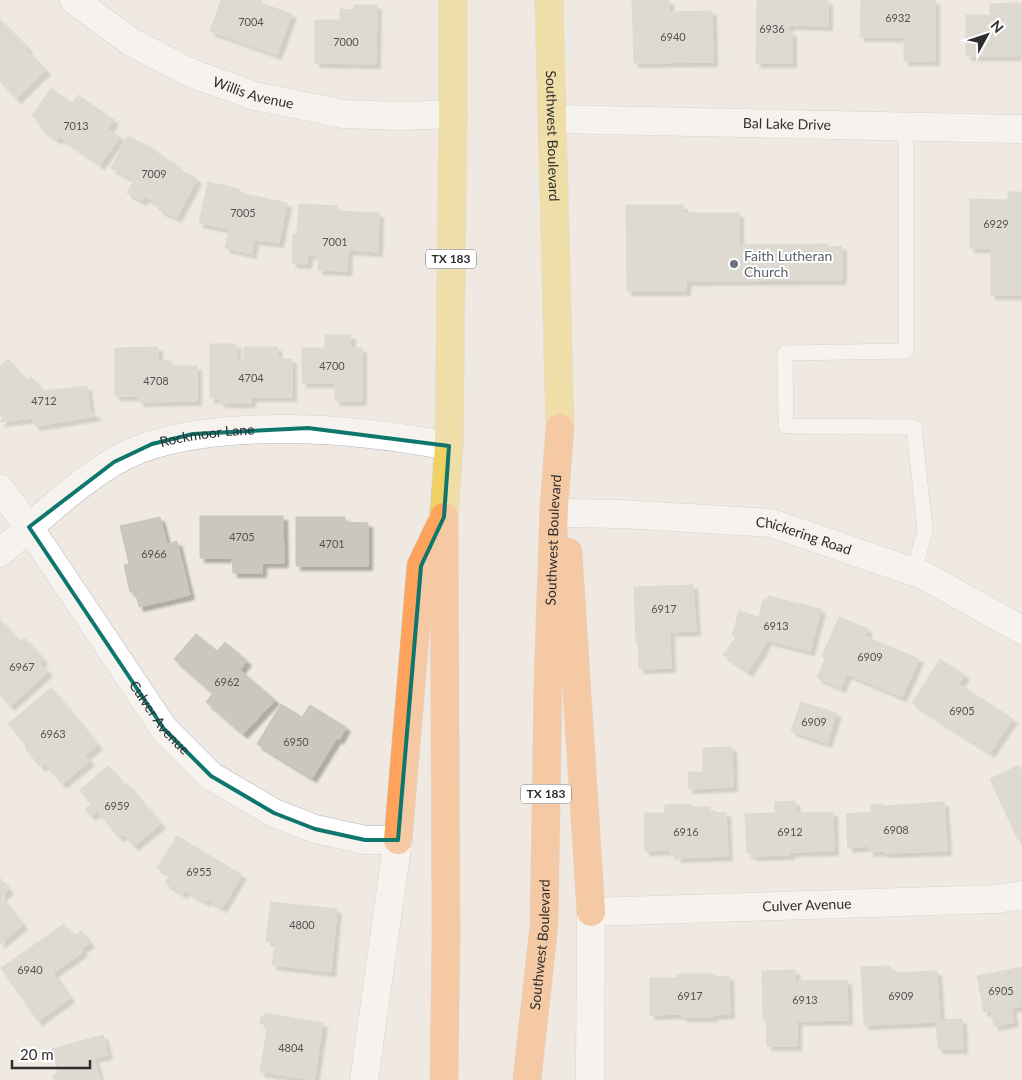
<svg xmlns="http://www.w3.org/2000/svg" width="1022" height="1080" font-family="Lato,sans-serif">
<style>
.building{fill:#cbc7bf;stroke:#cbc5ba;filter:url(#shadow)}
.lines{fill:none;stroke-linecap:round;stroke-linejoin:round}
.lane-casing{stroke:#b4b7c1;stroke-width:16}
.street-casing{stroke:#b4b7c1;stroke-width:29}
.secondary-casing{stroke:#b4b7c1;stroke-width:29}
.primary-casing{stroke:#c9c9c9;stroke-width:29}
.highway-casing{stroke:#c9c9c9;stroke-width:29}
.lane{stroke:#fff;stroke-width:15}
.street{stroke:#fff;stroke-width:28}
.secondary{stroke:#fff;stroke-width:28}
.primary{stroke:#f2d163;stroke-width:28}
.highway{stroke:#ffa35c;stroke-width:28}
.marked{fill:none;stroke:#0f766e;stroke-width:4;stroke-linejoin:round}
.worship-dot{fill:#6b7280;stroke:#fff;stroke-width:2}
.labels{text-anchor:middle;stroke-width:4;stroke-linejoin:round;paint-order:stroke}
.number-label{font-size:11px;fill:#555452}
.shield{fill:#fff;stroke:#6d6d6d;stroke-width:1}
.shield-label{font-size:12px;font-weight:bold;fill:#2e2e2e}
.street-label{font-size:14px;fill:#2e2e2e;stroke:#fff}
.worship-label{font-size:14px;fill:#5b616d;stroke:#fff;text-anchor:start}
</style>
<defs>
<filter id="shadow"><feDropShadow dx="4.5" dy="4.5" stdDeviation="1" flood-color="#0004"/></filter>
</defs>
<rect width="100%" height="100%" fill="#efe9e1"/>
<path class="building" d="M221,0H261L260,3L292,14L277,55L210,31Z
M632,0H669V12L712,11L713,62L634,63Z
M757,0H828V26L788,25V32H792V63H756Z
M861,0H935V61H904V37H860Z
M1018,3H1022V60H1021V56H966V15H990V4Z
M354,5H377L376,64L315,63V20H340V9L354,10Z
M0,20L28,48L26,50L46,70L17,99L0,81Z
M51,88L72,103L78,95L114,120L108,129L120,137L100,165L60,137L57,140L40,128L43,124L32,116Z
M128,136L157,151L156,153L177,165L175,167L197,179L177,218L158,209L160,205L145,197L142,201L127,193L134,180L111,168Z
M208,182L240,189L239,193L287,203L279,243L254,240L252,254L225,248L229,229L199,223Z
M1008,192H1022V295H991V248H970V199L1008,200Z
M299,204L337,206V211L379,213L378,252L348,250L347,271L318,270L319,259H316V255L308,254L307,264L292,263L293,234H297Z
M626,205H683V213H739V245L828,244V247L842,246V280L686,281V291H627Z
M325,335H351L350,348H362V401H335V383H302V348H325Z
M210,344H236V360H244V347H277L278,358L292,359V397H251V403H220V399L210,398Z
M158,347V361H171V366H197V401L139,402L138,396H115V348Z
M8,359L26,381L31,377L43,391L87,386L90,411L97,416L35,426L32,418L0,422L3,418L0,415V366Z
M200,516H283L284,563H262V573H233L232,558H200Z
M160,517L167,544L177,541L190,595L139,607L135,591L130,592L124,565L129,564L120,526Z
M296,517H345V522L368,523V566H296Z
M693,585L696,631L670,632L671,668L639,669L638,643H636L634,587Z
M768,596L821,609L810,651L766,640L764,647L748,672L723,655L736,637L732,636L739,611L759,617L763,599L767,600Z
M839,617L868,629L865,636L919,659L902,697L847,674L841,688L817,678L825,658L822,656Z
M0,620L20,642L24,638L43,659L40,663L48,672L10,706L0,695Z
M196,634L217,651L225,642L247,661L240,670L275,700L243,734L206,702L213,693L174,659Z
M940,659L965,675L959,684L1013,719L990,753L912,703Z
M51,688L98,745L85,756L90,761L62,784L45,764L41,767L25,748L27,746L8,724Z
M801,702L837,713L827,743L791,731Z
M281,704L302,717L310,705L346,727L339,740L337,738L312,778L257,744Z
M732,747L733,787L689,789L688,772H703V748Z
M1019,765L1022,771V838L1018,840L990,779Z
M108,766L124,785L126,783L161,824L134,846L123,834L119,837L97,811L91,816L85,809L91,804L80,790Z
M795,801L796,813L833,812L834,851L790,852V855L752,856L751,853H747L745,814L775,813V802Z
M944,802L947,851L885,853V851L869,852V846L848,848L846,814L871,812V806L875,804H881L884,806Z
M691,804V807H710V813L726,812L728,856L677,858V854H670V850L645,851L644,813H665V805Z
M177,836L242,875L222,908L207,899L205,902L185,890L183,894L165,883L170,875L157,868Z
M0,878L9,890L1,897L23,925L0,944Z
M271,902L337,909L331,972L272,965L275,942L266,941Z
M64,924L73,937L81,931L90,943L81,949L83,952L53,973L70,998L38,1021L1,968Z
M890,966L891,973L937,971L940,1020L962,1019L963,1049H938L936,1022L864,1025L861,967Z
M1022,967V1006L1011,1008L1014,1022L994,1026L991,1010L984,1012L977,976Z
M795,970V981L847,980L848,1020L797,1021V1046H767L766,1019H763L762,971Z
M677,974H715V977L729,976L730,1014L713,1015V1017H682V1014L650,1015V978H677Z
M265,1013L323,1023L314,1080L260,1072L268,1025L260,1023L261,1017H265Z
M103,1035L108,1055L94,1058L100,1080H54L53,1075L58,1073L52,1049Z"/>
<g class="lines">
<defs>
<path id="lane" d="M906,126V351L785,353L786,426L914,427L925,530L914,572"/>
<g id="street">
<path id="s1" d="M74,0L131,42L191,73L255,96L343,114L402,116L453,114"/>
<path id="s2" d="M552,119L1022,129"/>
<path id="s3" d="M0,489L29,527L164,729L211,776L274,813L315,829L365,840H398"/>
<path id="s4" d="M566,513L622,514L771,523L923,575L1022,630"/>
<path id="s5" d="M0,553C36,522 72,487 113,462C149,441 188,435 229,431C303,425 376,432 449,446"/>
<path id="s6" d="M591,912L996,899L1022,895"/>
</g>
<path id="secondary" d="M364,1080L398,840
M590,1080L591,912"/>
<g id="primary">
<path id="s7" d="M549,0L560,428"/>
<path d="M444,517L449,446L453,114V0"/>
</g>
<g id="highway">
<path d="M444,517L446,935L444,1080"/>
<path d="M568,552L591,912"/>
<path d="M398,840L421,566L440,526"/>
<path id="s8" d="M527,1080L544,925L548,683L554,506L560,428"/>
</g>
</defs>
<use href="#lane" class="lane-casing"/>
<use href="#street" class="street-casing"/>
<use href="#secondary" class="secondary-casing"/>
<use href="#primary" class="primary-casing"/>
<use href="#highway" class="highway-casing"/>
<use href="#lane" class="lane"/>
<use href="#street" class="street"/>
<use href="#secondary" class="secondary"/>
<use href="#primary" class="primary"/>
<use href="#highway" class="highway"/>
</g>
<path d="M0 0H1022V1080H0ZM308,428L449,446L444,517L421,566L398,840H365L315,829L274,813L211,776L164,729L29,527L114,462L152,444L193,434Z" fill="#efe9e1" fill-opacity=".55" fill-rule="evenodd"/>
<path class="marked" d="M308,428L449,446L444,517L421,566L398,840H365L315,829L274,813L211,776L164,729L29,527L114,462L152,444L193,434Z"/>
<circle class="worship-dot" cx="734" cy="264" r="5"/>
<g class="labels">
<g class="number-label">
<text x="898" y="22">6932</text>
<text x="251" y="26">7004</text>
<text x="772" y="33">6936</text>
<text x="673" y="41">6940</text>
<text x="346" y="46">7000</text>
<text x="76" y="130">7013</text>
<text x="154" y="178">7009</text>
<text x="243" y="217">7005</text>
<text x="996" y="228">6929</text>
<text x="335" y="246">7001</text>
<text x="332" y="370">4700</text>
<text x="251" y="382">4704</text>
<text x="156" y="385">4708</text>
<text x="44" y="405">4712</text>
<text x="242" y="541">4705</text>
<text x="332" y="548">4701</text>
<text x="154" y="558">6966</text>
<text x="664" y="613">6917</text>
<text x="776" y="630">6913</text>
<text x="870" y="661">6909</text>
<text x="22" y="671">6967</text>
<text x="227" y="686">6962</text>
<text x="962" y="715">6905</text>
<text x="814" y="726">6909</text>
<text x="53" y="738">6963</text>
<text x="296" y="746">6950</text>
<text x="117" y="810">6959</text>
<text x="896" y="834">6908</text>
<text x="686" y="836">6916</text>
<text x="790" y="836">6912</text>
<text x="199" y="876">6955</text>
<text x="302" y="929">4800</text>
<text x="30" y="974">6940</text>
<text x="1001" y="995">6905</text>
<text x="690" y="1000">6917</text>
<text x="901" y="1000">6909</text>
<text x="805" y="1004">6913</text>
<text x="291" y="1052">4804</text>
</g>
<g class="shield">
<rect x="426" y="249.5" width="50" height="19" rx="4"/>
<rect x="521" y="784.5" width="50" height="19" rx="4"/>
</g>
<g class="shield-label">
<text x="451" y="263">TX 183</text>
<text x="546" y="798">TX 183</text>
</g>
<g class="street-label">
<text dy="5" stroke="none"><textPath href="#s1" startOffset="204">Willis Avenue</textPath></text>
<text dy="5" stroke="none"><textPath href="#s2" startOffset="235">Bal Lake Drive</textPath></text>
<text dy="5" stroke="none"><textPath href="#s7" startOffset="136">Southwest Boulevard</textPath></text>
<text dy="5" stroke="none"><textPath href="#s5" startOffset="244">Rockmoor Lane</textPath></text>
<text dy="5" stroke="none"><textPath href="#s4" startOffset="240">Chickering Road</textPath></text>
<text dy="5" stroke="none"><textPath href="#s8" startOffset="541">Southwest Boulevard</textPath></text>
<text dy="5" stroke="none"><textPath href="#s3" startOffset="279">Culver Avenue</textPath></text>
<text dy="5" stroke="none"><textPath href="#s6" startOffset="216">Culver Avenue</textPath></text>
<text dy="5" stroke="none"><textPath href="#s8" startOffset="136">Southwest Boulevard</textPath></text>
</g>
<g class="worship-label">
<text x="744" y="261">Faith Lutheran<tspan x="744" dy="16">Church</tspan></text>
</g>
</g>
<g transform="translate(987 35) rotate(50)" stroke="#ffffff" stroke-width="4" paint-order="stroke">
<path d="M0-4L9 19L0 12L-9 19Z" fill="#2e2e2e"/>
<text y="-8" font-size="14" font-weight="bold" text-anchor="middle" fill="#2e2e2e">N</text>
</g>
<path d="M12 1060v8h78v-8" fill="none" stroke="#2e2e2e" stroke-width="2.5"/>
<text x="20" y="1060" font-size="15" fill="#2e2e2e" stroke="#ffffff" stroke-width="4" paint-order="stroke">20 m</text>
</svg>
